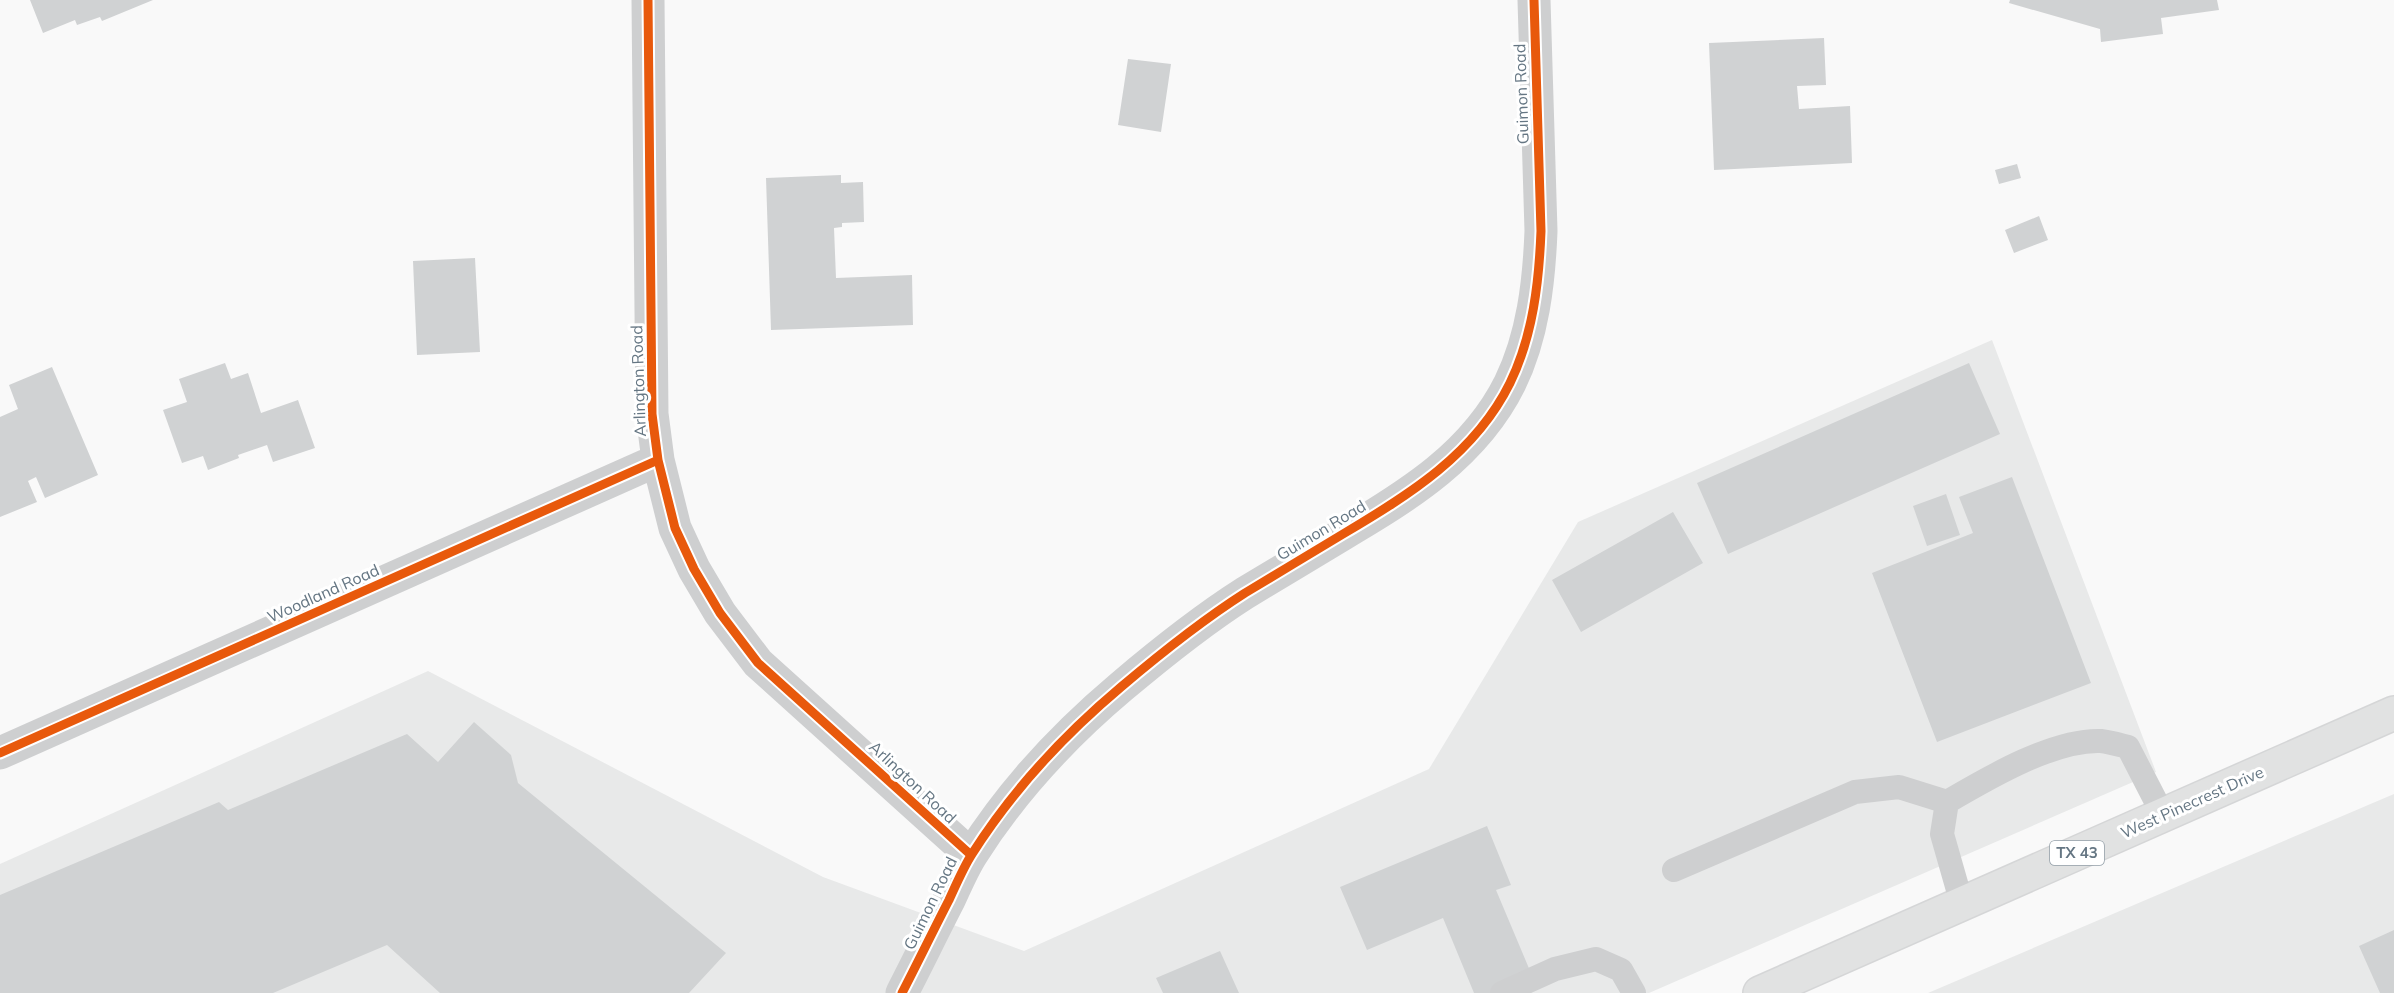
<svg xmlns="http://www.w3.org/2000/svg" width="2394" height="993" font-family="Mulish,sans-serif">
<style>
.built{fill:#e8e9e9}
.building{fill:#d0d2d3}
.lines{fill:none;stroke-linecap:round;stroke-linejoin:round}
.primary-casing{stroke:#d5d6d7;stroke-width:36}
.service{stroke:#cecfd0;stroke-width:24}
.minor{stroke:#cecfd0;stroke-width:33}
.primary{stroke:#e1e2e2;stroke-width:33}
.cycleway-casing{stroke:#fff;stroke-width:13}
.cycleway{stroke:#e8590c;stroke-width:9}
.labels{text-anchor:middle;stroke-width:6;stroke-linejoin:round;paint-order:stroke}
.shield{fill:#fff;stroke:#939fa8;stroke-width:1.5}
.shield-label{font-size:15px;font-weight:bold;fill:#657683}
.street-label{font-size:16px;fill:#657683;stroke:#fff}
</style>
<rect width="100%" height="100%" fill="#f9f9f9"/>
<path class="built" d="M1992,340L2156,772L1649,993H0V864L428,671L823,877L1024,951L1429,769L1578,522Z
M2394,794V993H1928Z"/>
<path class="building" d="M30,0H153L102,21L100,17L77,25L75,20L43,33Z
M2010,0H2217L2219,10L2161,18L2163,34L2101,42L2100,29L2009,3Z
M1824,38L1826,85L1797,86L1799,109L1850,106L1852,163L1714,170L1709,43Z
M1128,59L1171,64L1161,132L1118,125Z
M2017,164L2021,178L1999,184L1995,170Z
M841,175V183L863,182L864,222L842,223V227L834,228L836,278L912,275L913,325L771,330L766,178Z
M2039,216L2048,240L2014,253L2005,230Z
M475,258L480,352L417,355L413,261Z
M225,363L231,379L248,373L261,413L298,400L315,448L273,462L267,445L238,455L239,458L208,470L203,456L182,463L163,410L187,402L179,379Z
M1969,363L2000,434L1728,554L1697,483Z
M52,367L98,475L45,498L36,477L28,481L37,502L0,517V417L18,409L9,385Z
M2012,477L2091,683L1937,742L1872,573L1973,533L1959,497Z
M1946,494L1960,535L1927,546L1913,506Z
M1673,512L1703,563L1581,632L1552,580Z
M474,722L511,755L518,783L726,953L689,993H440L387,945L273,993H0V895L219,802L228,810L407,734L438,762Z
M1487,826L1511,885L1496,890L1533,978L1497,993H1474L1443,918L1367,950L1340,887Z
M2394,930V993H2380L2359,946Z
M1220,951L1239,993H1163L1156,978Z"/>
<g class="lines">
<defs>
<path id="primary" d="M1760,993L2394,713"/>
</defs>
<use href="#primary" class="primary-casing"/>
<path class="service" d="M1674,870L1855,792L1899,787L1947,802
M1962,904L1942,834L1947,802C1988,778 2054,739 2101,741C2110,742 2120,745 2128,747L2163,815
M1502,993L1555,969L1596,959L1621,970L1634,993"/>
<path class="minor" d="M648,0L652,414L658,460L675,528L694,569L720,613L758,663L971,855
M0,753L658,460
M902,993C918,962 933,931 949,900C956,885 963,868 972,854C1012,791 1064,735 1121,687C1160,654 1201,621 1245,593C1278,573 1310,554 1343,534C1409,495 1475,454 1510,383C1533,336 1539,282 1541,231L1534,0"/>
<use href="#primary" class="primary"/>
<defs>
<path id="cycleway" d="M648,0L652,414L658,460L675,528L694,569L720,613L758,663L971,855
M0,753L658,460
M902,993C918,962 933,931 949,900C956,885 963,868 972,854C1012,791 1064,735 1121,687C1160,654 1201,621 1245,593C1278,573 1310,554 1343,534C1409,495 1475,454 1510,383C1533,336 1539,282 1541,231L1534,0"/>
</defs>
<use href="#cycleway" class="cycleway-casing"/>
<use href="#cycleway" class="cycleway"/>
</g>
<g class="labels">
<rect class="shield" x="2050" y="841" width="54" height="24" rx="4.5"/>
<g class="shield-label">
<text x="2077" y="858">TX 43</text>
</g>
<g class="street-label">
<text transform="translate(1521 94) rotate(-92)" y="6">Guimon Road</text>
<text transform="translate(638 381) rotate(-92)" y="6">Arlington Road</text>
<text transform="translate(1321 530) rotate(-31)" y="6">Guimon Road</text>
<text transform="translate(323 593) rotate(-24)" y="6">Woodland Road</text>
<text transform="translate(913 782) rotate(43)" y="6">Arlington Road</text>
<text transform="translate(2192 802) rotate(-24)" y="6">West Pinecrest Drive</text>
<text transform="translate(930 903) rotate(-64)" y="6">Guimon Road</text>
</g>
</g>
</svg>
